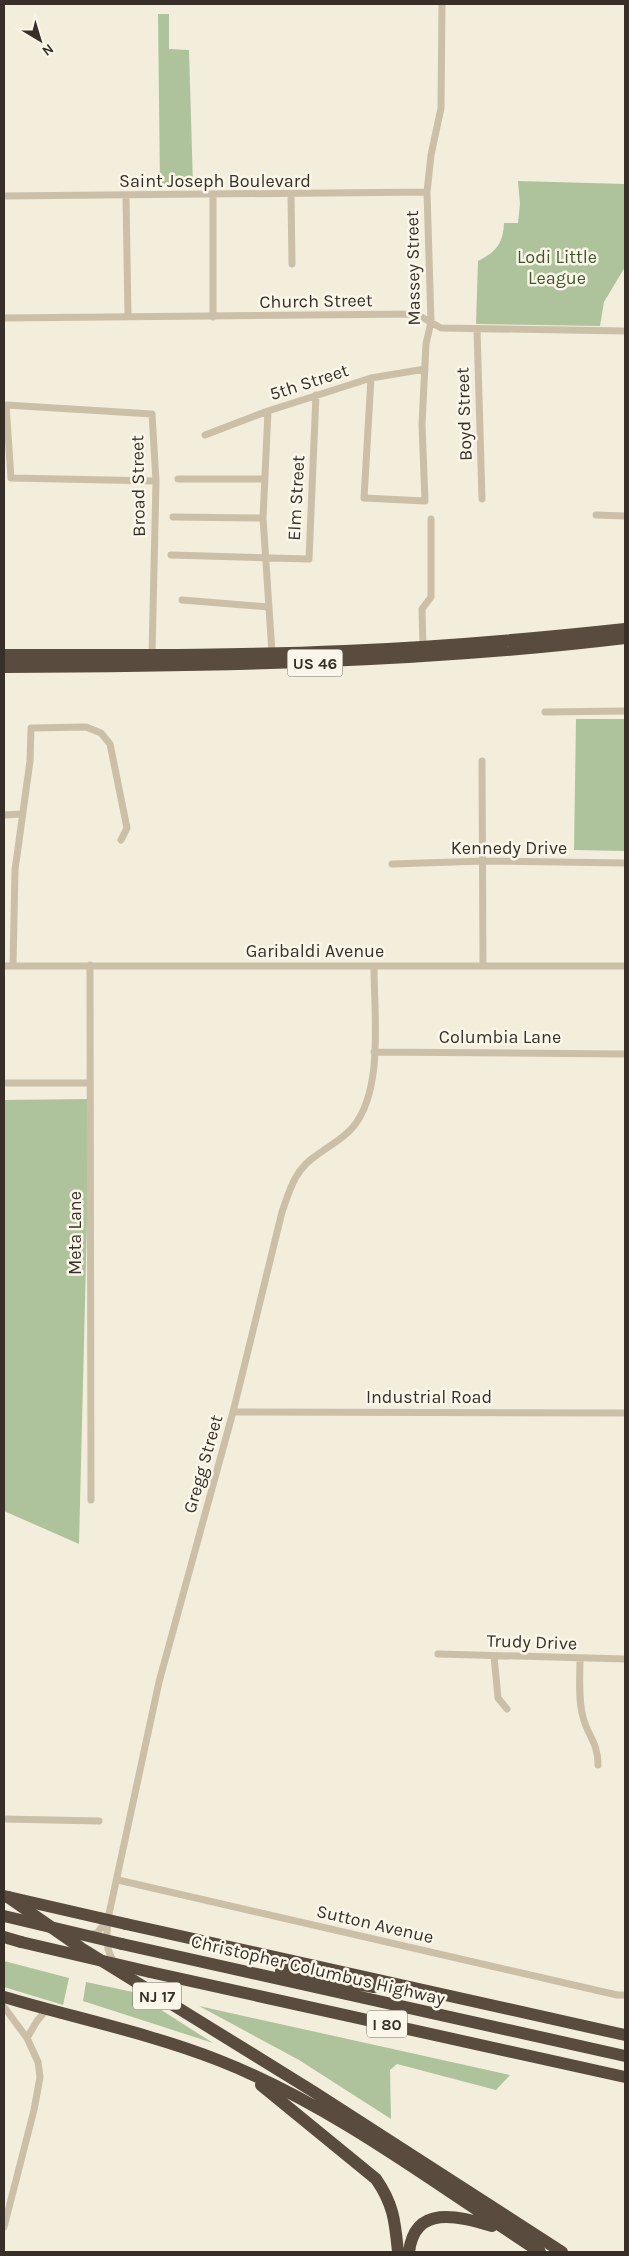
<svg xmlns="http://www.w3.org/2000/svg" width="629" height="2256" font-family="Karla,sans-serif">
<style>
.green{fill:#aec39c}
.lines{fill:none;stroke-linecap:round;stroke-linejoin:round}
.street{stroke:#ccbfa8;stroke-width:7}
.highway{stroke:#594c3f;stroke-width:12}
.highway-bridge{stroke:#594c3f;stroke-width:12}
.labels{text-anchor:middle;stroke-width:5;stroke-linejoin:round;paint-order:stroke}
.shield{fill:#faf6e9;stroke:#726b62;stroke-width:1}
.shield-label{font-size:16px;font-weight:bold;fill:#383028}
.street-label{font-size:18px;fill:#383028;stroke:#faf6e9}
.park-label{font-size:18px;fill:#3f572b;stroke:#faf6e9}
</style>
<rect width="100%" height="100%" fill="#f3eddc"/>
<path class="green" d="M158,14H169V49L189,50L193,186H160Z
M518,181L625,184V267L604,302L600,326L476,324L478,261C496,252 503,244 504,223H518L520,204Z
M576,719H625V851L574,850Z
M90,1099L79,1544L4,1511V1100Z
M4,1961L69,1978L63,2005L4,1987Z
M86,1982L133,1992L213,2043L83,2001Z
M199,2006L510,2075L496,2090L397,2064L390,2070L391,2119L299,2060Z"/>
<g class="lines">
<path class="street" d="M213,195V317
M291,195L292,264
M4,196L427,192
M126,197L128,317
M4,318L416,314L441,328L625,331
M477,329L482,499
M371,378L364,498L425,501L422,424L426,344L431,322L427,192L431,155L441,108L442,4
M268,411L263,518L272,653
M205,435L268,411L371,378L425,369
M178,479H265
M596,515L625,516
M173,517L263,518
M171,555L309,559L316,395
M182,600L269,607
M423,647L422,609L431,597V519
M152,655L156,481L152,414L6,405L11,478L156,481
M545,712L625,711
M482,761L483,966
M4,815L21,814
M392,864L484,861L625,863
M90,965L91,1500
M4,966H625
M13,966L15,870L30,761L31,728L86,727L101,733L110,744L127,828L121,840
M374,1052L625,1054
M4,1083H89
M233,1412L625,1413
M438,1654L625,1659
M494,1656L498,1698L507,1709
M580,1658C580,1677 578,1699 583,1717C588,1737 598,1742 598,1765
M4,1819L99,1821
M118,1880L617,1995H625
M90,1935L98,1932L107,1919
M115,1963C103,1947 107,1932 109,1914L159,1682L233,1412L282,1212C290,1189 295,1169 317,1155C329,1146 343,1139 353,1127C384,1090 374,1014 374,967
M4,2007L27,2038L38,2062L40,2077L34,2110L4,2227
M27,2038L37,2021L47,2009"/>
<path class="highway" d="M4,655C118,655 232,656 345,651C439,647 532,639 625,629
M4,667C212,666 419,663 625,638
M8,1897L81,1948L314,2092L562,2252
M126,1924L625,2035
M4,1937L21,1942
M122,1944L625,2056
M281,1971L374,1987
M150,1972L625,2077
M4,1997C75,2018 149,2033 218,2060C333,2105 437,2185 540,2252
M261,2085L376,2179C394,2205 395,2222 398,2252
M409,2252C415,2204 458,2216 492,2226"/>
<path class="highway-bridge" d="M4,1896L126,1924
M4,1916L122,1944
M21,1942L150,1972"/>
</g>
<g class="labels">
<g class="shield">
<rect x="287.5" y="649.5" width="55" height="27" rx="4"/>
<rect x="133" y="1982.5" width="48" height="27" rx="4"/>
<rect x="367" y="2010.5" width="40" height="27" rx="4"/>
</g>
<g class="shield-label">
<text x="315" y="669">US 46</text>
<text x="157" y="2002">NJ 17</text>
<text x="387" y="2030">I 80</text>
</g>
<g class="street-label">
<text x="215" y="187">Saint Joseph Boulevard</text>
<text transform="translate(413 268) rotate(-91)" y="6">Massey Street</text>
<text transform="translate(316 301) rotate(-1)" y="6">Church Street</text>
<text transform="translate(309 382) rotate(-18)" y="6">5th Street</text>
<text transform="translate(464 414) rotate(-92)" y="6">Boyd Street</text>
<text transform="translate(138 486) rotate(-91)" y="6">Broad Street</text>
<text transform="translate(296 498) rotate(-87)" y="6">Elm Street</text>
<text x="509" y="854">Kennedy Drive</text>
<text x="315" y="957">Garibaldi Avenue</text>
<text x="500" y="1043">Columbia Lane</text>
<text transform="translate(75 1233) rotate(-90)" y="6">Meta Lane</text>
<text x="429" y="1403">Industrial Road</text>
<text transform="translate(203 1464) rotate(-74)" y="6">Gregg Street</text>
<text transform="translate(532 1642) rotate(2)" y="6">Trudy Drive</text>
<text transform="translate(375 1924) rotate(13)" y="6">Sutton Avenue</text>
<text transform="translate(318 1970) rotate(13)" y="6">Christopher Columbus Highway</text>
</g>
<g class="park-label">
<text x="557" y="263">Lodi Little<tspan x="557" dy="21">League</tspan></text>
</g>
</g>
<rect width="629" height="2256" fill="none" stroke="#383028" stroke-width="10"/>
<g transform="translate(40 40) rotate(142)" stroke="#faf6e9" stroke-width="4" paint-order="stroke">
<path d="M0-4L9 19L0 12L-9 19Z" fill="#383028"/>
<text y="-8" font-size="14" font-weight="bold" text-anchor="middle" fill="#383028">N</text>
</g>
</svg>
